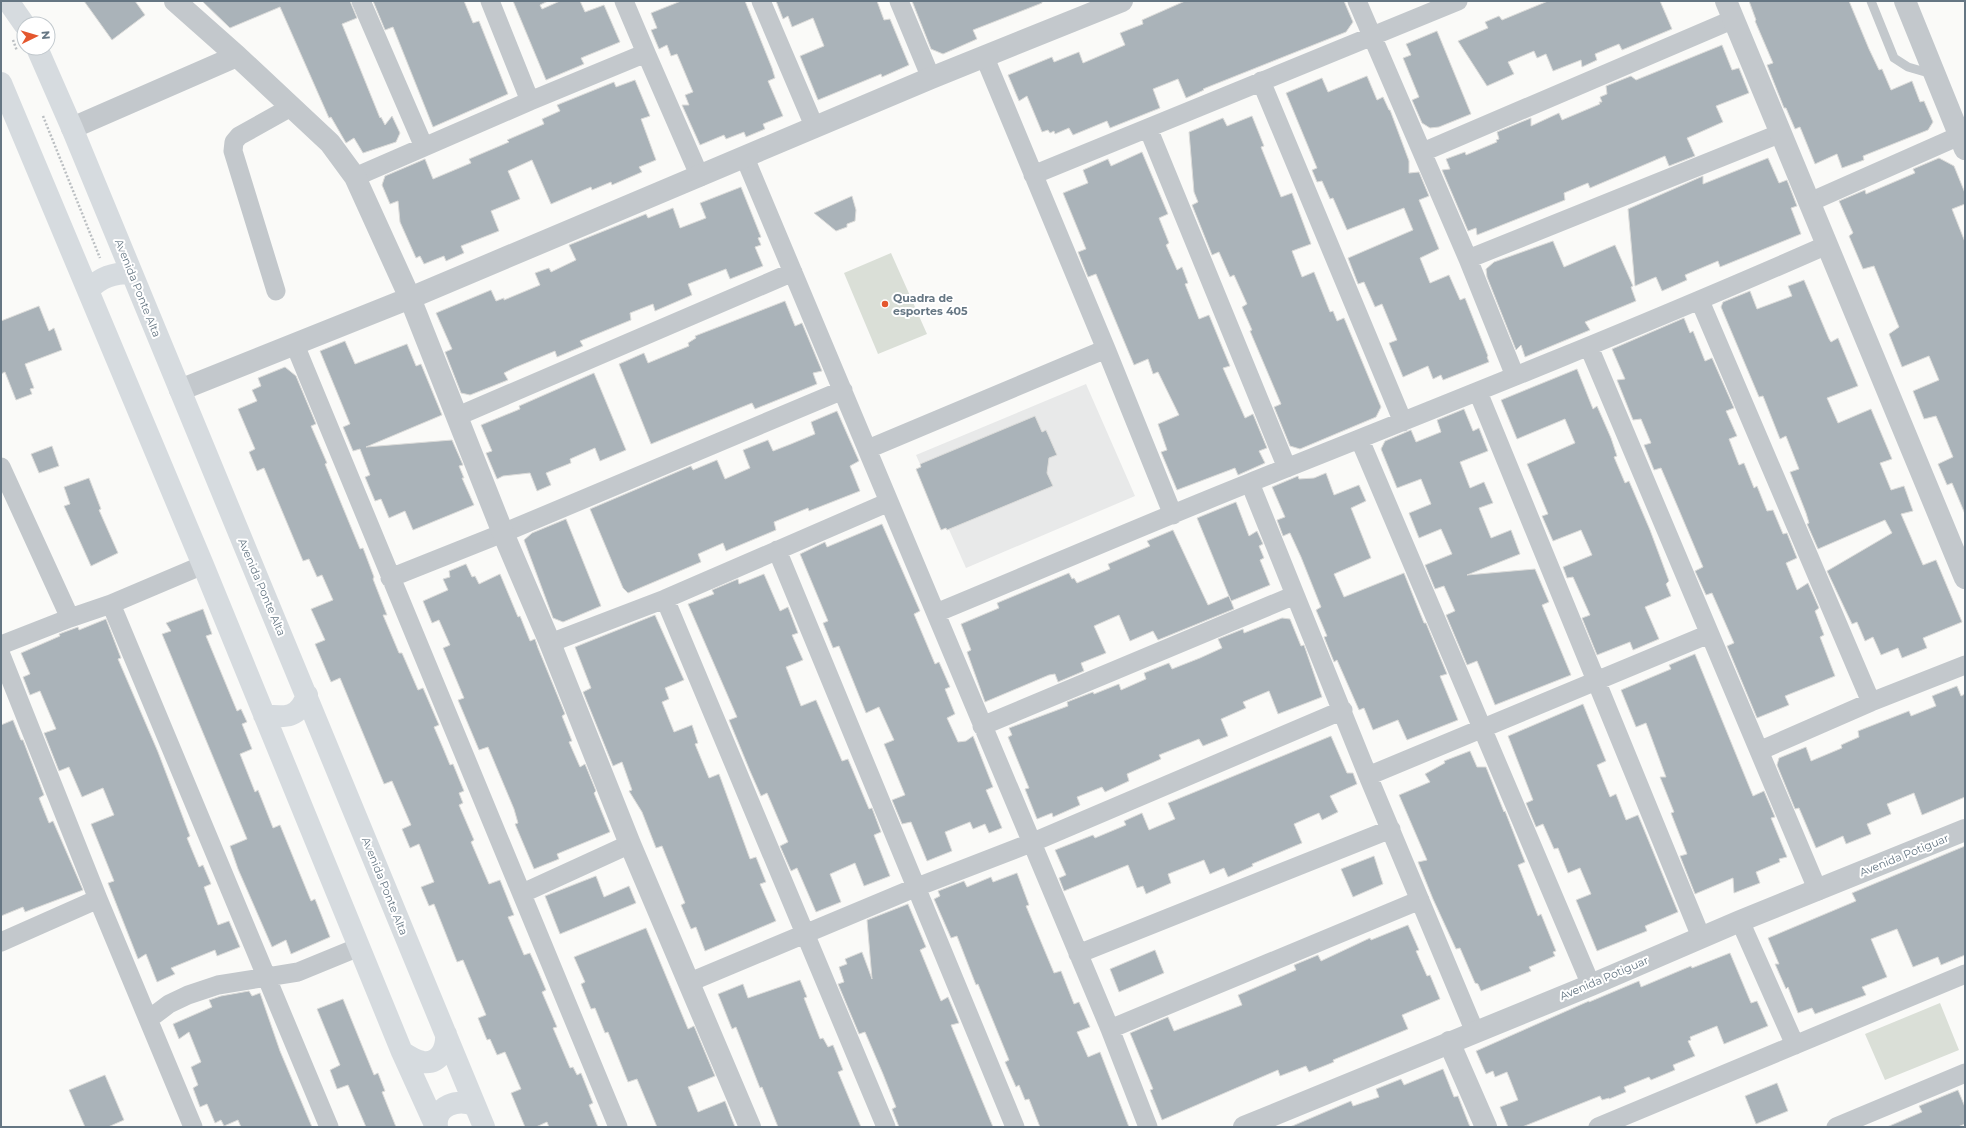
<svg xmlns="http://www.w3.org/2000/svg" width="1966" height="1128" font-family="Montserrat,sans-serif">
<style>
.built{fill:#e8e9e9}
.green{fill:#dadfd7}
.building{fill:#aab3b9;stroke:#dcdcda}
.lines{fill:none;stroke-linecap:round;stroke-linejoin:round}
.path{stroke:#bbbfc2;stroke-width:2.5;stroke-dasharray:2 2;stroke-linecap:butt}
.service{stroke:#c3c8cc;stroke-width:9}
.minor{stroke:#c3c8cc;stroke-width:19}
.tertiary{stroke:#c3c8cc;stroke-width:22}
.secondary{stroke:#d6dbdf;stroke-width:22}
.poi-dot{fill:#e4572e;stroke:#fff;stroke-width:1.5}
.labels{text-anchor:middle;stroke-width:4;stroke-linejoin:round;paint-order:stroke}
.street-label{font-size:11px;fill:#657683;stroke:#fff}
.poi-label{font-size:11px;font-weight:bold;fill:#657683;stroke:#fff;text-anchor:start}
</style>
<rect width="100%" height="100%" fill="#fafaf8"/>
<path class="built" d="M1086,384L1135,496L966,568L916,455Z"/>
<path class="green" d="M891,253L927,334L878,354L844,273Z
M1940,1003L1959,1050L1885,1080L1865,1034Z"/>
<path class="building" d="M84,1H135L145,15L112,40Z
M202,1H350L357,18L342,24L380,118L381,117L385,125L392,116L400,133L396,142L363,153L354,138L346,143L331,117L329,118L280,7L230,28Z
M373,1H464L473,23L479,21L508,94L433,127L393,27L385,30Z
M513,1H548L540,5L542,9L560,1H580L585,12L604,5L620,42L581,58L584,64L546,80Z
M681,1H745L772,68L775,78L768,81L783,116L763,124L765,129L746,137L744,132L726,139L724,135L700,145L682,105H689L685,95L693,92L677,54L671,56L667,45L659,49L651,30L657,28L651,13Z
M776,1H877L884,20L890,19L909,65L882,77L881,74L818,100L800,56L824,46L813,18L792,27L788,16L783,19Z
M912,1H1042V3L973,30L977,39L943,54L931,49Z
M1185,1H1344L1353,22L1346,32L1203,89L1204,90L1186,98L1178,79L1153,89L1160,108L1110,128L1107,121L1073,135L1069,128L1055,134L1054,131L1050,133L1048,130L1042,132L1027,96L1019,101L1008,75L1052,57L1054,62L1079,52L1083,63L1125,45L1120,33L1143,24L1142,20Z
M1548,1H1660L1672,29L1622,50L1619,44L1595,54L1597,60L1582,67L1581,60L1553,71L1546,54L1537,58L1534,51L1508,62L1514,74L1487,86L1458,41L1488,28L1485,22L1499,16L1502,20Z
M1749,1H1849L1869,49L1879,70L1882,69L1891,90L1912,81L1920,102L1924,101L1933,122L1928,130L1863,156L1864,160L1842,168L1837,154L1815,164L1800,127L1795,129L1786,108H1784L1767,65L1773,63L1755,21L1756,20Z
M1437,31L1471,114L1439,127L1430,128L1422,123L1412,100L1419,97L1403,58L1411,55L1406,44Z
M1722,45L1732,70L1739,68L1749,93L1716,106L1723,122L1687,138L1695,156L1669,166L1665,156L1590,188L1588,183L1564,193L1565,200L1477,235L1476,228L1468,231L1442,170L1450,169L1446,159L1465,152L1466,155L1497,142L1496,140L1499,139L1497,132L1531,118V126L1559,113L1562,120L1600,104L1599,102H1602L1600,97L1607,94L1606,86L1631,76L1636,80Z
M1367,76L1377,100L1383,97L1389,110H1390L1409,161V173L1419,172L1429,196L1419,200L1439,249L1420,258L1430,283L1449,275L1460,300L1465,298L1488,356L1487,357L1489,362L1443,380L1441,375L1433,379L1428,366L1403,377L1389,343L1397,340L1382,304L1375,307L1364,282L1358,284L1348,258L1413,230L1404,208L1347,230L1333,198L1330,199L1322,181L1317,182L1312,170L1317,168L1286,93L1322,78L1328,92Z
M635,80L650,116L641,119L656,160L639,167L642,172L612,185L611,182L592,190L591,187L551,204L532,160L508,171L520,199L491,211L499,231L461,246L464,253L446,261L444,256L424,264L420,256L416,258L400,222L398,201L390,204L382,185L385,176L425,159L433,179L471,163L469,159L509,142L507,140L544,124L542,119L560,111L557,105L614,82L616,87Z
M1252,116L1264,146L1261,147L1281,197L1292,193L1311,244L1292,251L1302,277L1314,272L1330,312L1333,311L1337,321L1344,318L1381,407L1376,417L1300,449L1290,446L1274,407L1281,404L1250,331L1252,330L1242,307L1247,304L1234,275L1230,277L1219,252L1212,255L1192,205L1198,202L1194,192L1189,132L1223,118L1227,126Z
M1142,152L1168,214L1159,218L1169,243L1166,245L1177,270L1182,267L1188,283L1185,284L1199,319L1209,315L1230,366L1223,368L1245,418L1253,414L1267,448L1259,451L1265,463L1238,475L1235,468L1177,490L1161,452L1167,450L1158,424L1179,415L1158,372L1153,374L1148,359L1134,365L1096,274L1088,277L1078,252L1086,249L1063,193L1088,183L1083,170L1108,159L1111,166Z
M1768,158L1779,183L1787,180L1797,206L1791,208L1801,234L1720,267L1718,261L1685,275L1687,280L1662,291L1656,277L1635,286L1628,209L1703,176V184Z
M1939,158L1954,166L1965,193V204L1952,209L1965,242V514L1952,483L1947,485L1938,464L1953,457L1942,430L1936,416L1924,419L1913,391L1939,380L1929,356L1902,367L1889,334L1899,327L1874,266L1863,269L1849,236L1853,233L1839,201L1865,190L1866,194L1915,173L1913,169Z
M741,187L761,237L758,238L761,245L755,247L763,266L730,279L726,269L688,284L692,295L655,311L653,304L630,313L631,320L580,341L583,346L557,357L555,351L514,368L504,373L508,380L470,395L461,393L445,352L452,349L436,313L491,290L496,301L504,298V300L540,285L535,273L549,268L551,272L576,260L569,245L646,214L648,218L673,208L680,228L706,218L700,203Z
M852,196L856,210L855,221L847,224V227L836,231L814,213Z
M1553,241L1564,267L1615,245L1633,286L1631,287L1636,301L1585,322L1590,330L1525,357L1521,345L1516,350L1487,277L1486,269L1494,262Z
M1804,280L1829,339L1831,342L1838,338L1858,386L1827,398L1838,423L1871,409L1892,459L1880,463L1891,490L1904,486L1913,511L1901,514L1923,565L1936,560L1962,622L1923,638L1927,648L1902,658L1898,648L1881,655L1873,637L1865,641L1857,622L1852,624L1827,571L1892,533L1885,520L1818,549L1807,524L1809,523L1806,513L1790,472L1799,469L1786,436L1780,439L1763,396L1759,397L1721,307L1723,302L1750,291L1757,309L1792,296L1788,286Z
M785,301L795,326L802,323L822,371L813,373L817,384L755,409L752,403L651,444L619,364L644,353L648,363L689,346L688,343L696,338L695,336Z
M39,306L49,331L54,328L62,350L25,364L34,388L30,389L32,394L16,400L5,372L1,374V321Z
M1684,318L1690,333L1693,331L1705,361L1712,358L1734,408L1726,411L1737,436L1729,439L1739,465L1744,463L1754,488L1757,486L1767,511L1773,510L1783,534L1787,533L1797,558L1786,563L1797,590L1808,583L1819,608L1815,611L1824,635L1820,637L1835,676L1785,696L1789,705L1757,718L1727,646L1734,643L1712,593L1706,595L1695,571L1703,567L1679,510L1661,468L1654,470L1644,445L1651,443L1641,419L1633,420L1617,380L1625,379L1612,349Z
M345,341L355,364L407,344L416,366L421,364L442,415L366,447L452,440L463,465L459,466L464,478H462L474,505L413,530L405,511L389,518L381,499L375,501L365,477L370,475L360,449L353,451L343,427L350,424L320,351Z
M285,367L296,376L316,424L311,426L327,463L325,464L360,549L363,548L374,577L373,579L387,615H383L399,653H402L418,690L423,688L439,725L434,727L443,748L450,765L453,764L464,791L459,793L463,803L459,805L474,840L471,842L489,884L500,880L514,915L508,917L524,955L530,953L538,971L546,990L542,992L557,1027L553,1028L570,1068L573,1067L577,1075L581,1073L593,1103L589,1105L598,1127H549L547,1122L536,1127H525L511,1093L521,1089L505,1052L497,1055L490,1039L487,1040L478,1018L486,1015L463,960L457,962L434,904L429,906L421,887L434,882L419,844L410,848L402,829L411,825L392,781L384,784L340,678L331,682L315,644L325,640L311,609L333,600L322,575L317,577L309,559L303,561L264,468L257,471L249,452L255,449L238,409L257,401L252,390L261,386L258,378Z
M1577,369L1593,409L1597,406L1611,438L1617,456L1614,457L1625,483L1629,481L1650,530L1669,581L1666,584L1671,596L1645,607L1659,639L1633,650L1630,642L1597,655L1582,618L1590,615L1573,577L1567,578L1563,567L1592,555L1581,530L1553,541L1542,516L1548,514L1527,464L1575,443L1565,419L1517,439L1501,400Z
M594,373L626,450L600,461L595,448L570,459L571,463L546,473L551,485L537,491L530,473L503,476L497,479L486,453L492,451L481,425L520,409L519,406Z
M1464,409L1473,431L1479,428L1488,451L1460,462L1470,488L1484,482L1493,503L1479,508L1491,538L1511,530L1520,554L1467,575L1535,569L1549,602L1542,605L1571,675L1495,705L1477,661L1467,665L1446,615L1455,611L1444,586L1435,589L1425,565L1452,554L1441,529L1419,538L1409,513L1431,504L1421,479L1397,488L1381,449L1385,441L1411,430L1416,442L1441,432L1437,420Z
M837,411L859,461L850,466L860,491L809,511L808,508L774,522L776,530L726,551L723,543L698,554L701,562L628,593L623,588L590,509L691,466L693,470L717,460L725,479L750,468L743,450L768,440L773,451L791,444L815,434L811,422Z
M1035,416L1042,432L1046,430L1057,455L1049,458L1047,473L1053,486L947,530L946,528L941,530L916,469L921,467L920,464Z
M52,446L59,466L39,473L31,454Z
M1326,473L1334,495L1359,485L1366,501L1351,508L1371,558L1334,574L1344,597L1404,573L1424,623H1426L1447,674L1440,676L1458,720L1407,740L1398,720L1373,730L1364,708L1359,710L1337,660L1334,662L1324,637L1327,636L1316,610L1321,607L1301,557L1290,533L1283,536L1277,520L1285,517L1272,487L1298,476L1299,479L1314,478Z
M89,478L101,509L99,510L118,553L91,566L64,506L70,504L64,487Z
M1236,502L1249,536L1257,531L1263,544L1259,546L1264,558L1260,560L1270,585L1231,601L1197,518Z
M566,519L601,606L563,622L553,618L524,540L532,533Z
M882,524L920,611L914,614L935,664L939,662L950,687L945,689L955,714L947,718L958,742L966,741L973,736L993,787L986,790L1002,828L989,833L985,824L973,829L970,822L945,832L952,851L927,861L911,822L902,824L892,800L905,795L884,744L894,740L879,707L866,713L839,646L833,648L823,623L828,621L800,554L825,542L827,547Z
M1173,530L1208,605L1229,596L1234,609L1158,640L1153,631L1130,641L1119,615L1094,626L1106,653L1081,663L1084,671L1058,682L1055,674L1049,675L985,702L967,652L971,650L961,624L999,608L997,603L1069,573L1072,579L1074,578L1077,583L1110,569L1108,564L1150,546L1147,541Z
M466,564L472,577L475,576L479,584L500,574L518,617L520,616L530,641L535,639L538,648L565,714L562,716L572,741L569,742L580,767L585,764L596,791L594,793L610,832L557,854L559,859L534,869L515,824L518,823L514,809L488,747L479,750L458,700L464,698L443,648L450,645L439,620L432,623L423,601L448,590L443,579L450,577L449,571Z
M764,574L780,611L788,607L798,633L792,635L803,660L786,667L801,706L816,700L842,761L848,759L869,809L872,808L881,832L874,835L890,876L864,886L855,863L830,874L841,902L816,912L797,868L791,871L780,846L788,842L767,793L761,796L750,771L729,720L737,717L688,604L714,594L712,590L738,579L739,584Z
M203,609L212,634L206,636L237,711L241,709L247,722L242,724L252,749L240,754L255,792L258,790L273,828L280,825L311,901L315,899L330,937L291,954L286,940L272,947L238,869L230,846L247,839L162,634L171,631L166,623Z
M655,615L684,680L665,688L669,699L662,702L674,732L692,725L698,743L695,744L709,778L719,774L750,859L756,857L766,882L760,884L776,921L705,951L696,927L691,929L681,905L685,903L662,846L656,848L642,812L629,791L632,790L622,762L613,766L583,692L591,688L575,647Z
M1282,618L1290,619L1301,646L1304,645L1322,697L1278,714L1269,691L1243,702L1246,708L1221,719L1228,736L1203,746L1199,739L1159,755L1161,759L1127,774L1129,781L1105,792L1102,787L1077,797L1080,805L1053,817L1052,813L1037,819L1025,789L1029,788L1008,737L1012,735L1009,728L1068,706L1067,702L1093,692L1094,694L1119,684L1121,690L1146,679L1144,673L1169,663L1172,669L1200,658L1222,648L1218,639L1243,629L1244,633Z
M106,619L121,658L118,659L158,752L190,836L187,838L199,867L203,865L211,884L204,887L218,925L229,921L240,947L217,956L215,950L171,968L175,974L157,982L146,954L138,959L108,883L114,881L91,824L114,815L103,788L82,797L69,767L59,771L44,733L56,729L40,691L30,695L23,677L30,674L21,653L60,636L59,634L78,627L79,630Z
M1695,654L1753,796L1764,791L1775,817L1771,818L1787,857L1779,859L1780,862L1756,872L1760,883L1734,893L1733,878L1695,894L1680,856L1687,854L1671,813L1674,812L1660,777H1666L1646,723L1636,727L1621,690L1671,669L1669,665Z
M1957,686L1961,696L1965,694V797L1922,815L1914,793L1887,804L1891,814L1867,824L1871,834L1846,844L1843,836L1816,848L1799,808L1795,809L1777,765L1779,758L1806,747L1811,761L1842,748L1841,745L1859,737L1858,731L1909,711L1911,716L1936,706L1932,696Z
M1583,704L1606,761L1597,765L1610,797L1616,794L1626,820L1638,815L1678,912L1645,926L1647,931L1597,951L1576,900L1591,894L1580,868L1568,873L1558,848L1554,849L1543,824L1536,827L1526,803L1533,800L1508,736Z
M13,720L21,740H23L44,795L39,798L49,823L53,821L83,890L25,912L23,907L1,916V725Z
M1331,736L1347,773H1353L1357,784L1330,796L1338,812L1322,820L1319,813L1294,824L1302,843L1252,864L1253,866L1228,877L1224,868L1210,874L1204,860L1168,874L1171,883L1146,894L1143,886L1137,888L1128,865L1064,891L1059,878L1066,875L1055,850L1093,835L1095,838L1126,825L1124,821L1142,813L1149,830L1175,819L1168,803Z
M1470,751L1477,767H1486L1504,812L1505,811L1525,862L1518,865L1538,916L1541,914L1556,951L1553,952L1555,956L1529,967L1531,971L1481,991L1478,984L1475,983L1460,948L1456,949L1433,899L1418,862L1427,860L1399,795L1430,782L1425,774L1445,763L1444,761Z
M1965,846V955L1941,965L1938,957L1913,967L1897,929L1871,939L1887,977L1862,987L1866,995L1815,1014L1812,1008L1798,1013L1788,987L1786,989L1775,964H1779L1768,938L1856,901L1852,893Z
M1374,856L1383,884L1353,897L1341,869Z
M1017,873L1029,905L1026,906L1054,973L1061,971L1074,1004L1079,1002L1090,1027L1077,1032L1088,1057L1100,1052L1129,1127H1040L1029,1099L1025,1100L1019,1085L1016,1087L1005,1062L1009,1060L978,984L976,985L957,936L951,938L934,899L940,896L938,891L964,881L967,887L991,877L993,882Z
M596,876L604,897L629,886L636,903L560,934L545,896Z
M908,904L926,947L920,950L941,1001L948,997L959,1023L951,1025L993,1127H899L892,1109L896,1107L883,1074L865,1032L859,1034L838,984L844,982L839,967L847,964L845,959L862,952L872,979L867,920Z
M1408,925L1419,950L1416,951L1427,976L1430,975L1440,999L1402,1015L1408,1029L1333,1060L1334,1062L1309,1072L1306,1066L1280,1076L1278,1070L1162,1120L1150,1090L1153,1089L1130,1033L1168,1017L1174,1031L1242,1005L1238,995L1296,970L1294,965L1318,955L1321,961L1370,938L1371,940Z
M646,928L688,1029L694,1026L715,1076L688,1087L698,1112L725,1101L735,1127H657L637,1079L628,1082L608,1032L605,1033L595,1008L591,1009L581,984L585,982L574,957Z
M1155,950L1164,973L1119,992L1110,969Z
M1730,953L1751,1003L1757,1001L1768,1026L1724,1044L1717,1026L1690,1037L1691,1040L1688,1041L1695,1056L1673,1065L1675,1070L1651,1080L1649,1077L1624,1087L1626,1092L1609,1099V1098L1602,1100L1600,1096L1522,1127H1508L1500,1107L1518,1100L1507,1072L1495,1077L1493,1071L1486,1074L1476,1051L1589,1001V1002L1639,981L1641,987L1691,966L1692,968Z
M800,980L807,997L804,998L820,1039L823,1038L828,1047L833,1045L843,1070L838,1072L861,1127H778L762,1087L760,1088L736,1027L732,1029L718,994L743,984L748,998Z
M249,991L252,996L260,993L280,1051L312,1127H241L238,1120L224,1126L221,1120L215,1123L207,1104L200,1107L193,1088L198,1085L191,1067L201,1062L189,1032L179,1039L173,1024L212,1007L209,1000L221,996Z
M343,999L374,1075L378,1073L385,1091L382,1092L396,1127H366L348,1085L337,1089L330,1070L340,1065L317,1009Z
M1443,1069L1454,1097L1458,1096L1470,1127H1290L1351,1101L1353,1106L1379,1097L1376,1089L1401,1079L1404,1085Z
M105,1075L124,1120L108,1127H85L69,1090Z
M1777,1083L1788,1111L1756,1124L1745,1096Z
M1958,1090L1965,1107V1124L1958,1127H1887L1922,1112L1919,1106Z"/>
<g class="lines">
<path class="path" d="M13,40L17,51
M43,116L100,258"/>
<path class="service" d="M1871,1L1894,58L1908,67L1932,74"/>
<path class="minor" d="M490,1L530,101L646,53L624,1
M761,1L815,128
M899,1L931,78
M1357,1L1468,259L1515,376
M646,53L700,177
M985,58L1106,349L1173,515
M1261,81L1403,422
M1148,128L1287,468
M424,147L530,101
M1423,152L1734,19
M745,158L1110,1029L1148,1127
M1033,175L1458,1
M355,177L424,147L361,1
M1810,202L1959,136
M1468,259L1781,133
M276,291L233,151L234,142L239,136L291,107
M1700,301L1871,702
M295,345L618,1127
M1589,347L1818,891
M1478,392L1701,937
M458,416L793,272
M1360,440L1591,985
M868,449L1106,349
M1,467L70,618L111,604L203,565
M1250,483L1368,776L1475,1032
M777,550L1015,1127
M390,578L503,533L843,390
M665,599L886,1127
M111,604L329,1127
M936,613C1040,570 1144,525 1249,483C1442,406 1636,329 1827,245
M550,643L665,599L889,502
M1,645L70,618
M1,655L98,899L193,1127
M982,726L1295,595
M1759,751L1871,702L1965,665
M1368,776L1709,634
M523,893L630,844
M1740,921L1795,1045
M1,942L98,899
M1078,954L1391,829
M690,982L917,887L1031,843L1343,710
M149,1019L169,1004L188,995L218,985L298,972L359,947
M1110,1029L1420,900
M1598,1127L1965,974
M1836,1127L1965,1073"/>
<path class="tertiary" d="M175,1L237,56L330,143L355,177L410,298L503,533L550,643L630,844L750,1127
M1726,1L1965,578
M1905,1L1965,149
M72,128L237,56
M180,390L410,298L931,78L1122,1
M1449,1042L1486,1127
M1244,1127L1591,985L1740,921L1965,830"/>
<path class="secondary" d="M8,1L24,24
M37,48L72,128L484,1127
M1,83L203,565L402,1052L436,1127
M88,290C101,277 113,273 131,273
M264,715C286,718 299,718 307,695
M402,1052C408,1056 416,1061 423,1062C440,1064 447,1048 446,1034
M437,1127C434,1105 459,1098 475,1106"/>
</g>
<circle class="poi-dot" cx="885" cy="304" r="4"/>
<g class="labels">
<g class="street-label">
<text transform="translate(138 288) rotate(68)" y="4">Avenida Ponte Alta</text>
<text transform="translate(262 587) rotate(67)" y="4">Avenida Ponte Alta</text>
<text transform="translate(1904 855) rotate(-22)" y="4">Avenida Potiguar</text>
<text transform="translate(385 886) rotate(68)" y="4">Avenida Ponte Alta</text>
<text transform="translate(1604 978) rotate(-23)" y="4">Avenida Potiguar</text>
</g>
<g class="poi-label">
<text x="893" y="302">Quadra de<tspan x="893" dy="13">esportes 405</tspan></text>
</g>
</g>
<rect width="1966" height="1128" fill="none" stroke="#657683" stroke-width="4"/>
<g transform="translate(36 36) rotate(85)"><circle r="19" fill="#ffffff" stroke="#c1c8cd"/>
<path d="M0-3L7 15L0 10L-7 15Z" fill="#e4572e"/>
<text y="-6" font-size="11" font-weight="bold" text-anchor="middle" fill="#657683">N</text>
</g>
</svg>
